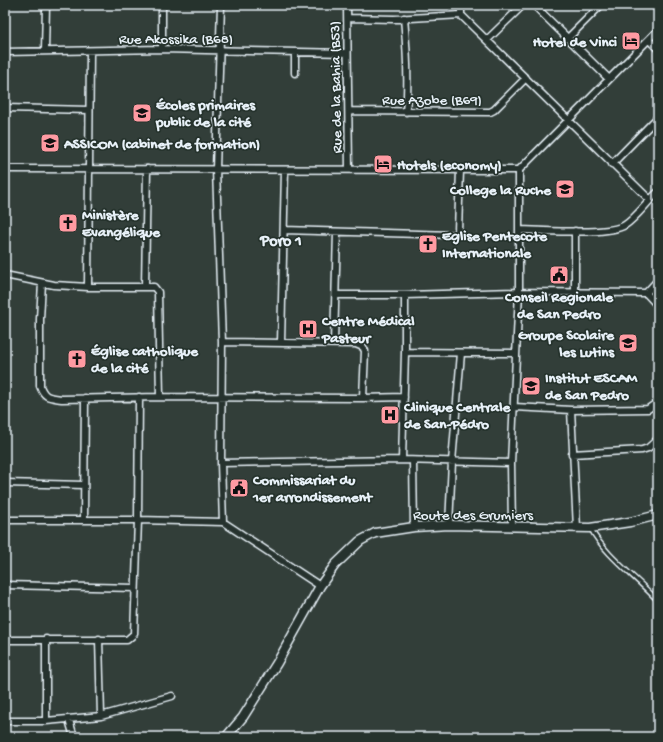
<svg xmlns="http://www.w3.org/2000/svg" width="663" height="742" font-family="'Gochi Hand',sans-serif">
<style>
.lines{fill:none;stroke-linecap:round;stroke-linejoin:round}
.service-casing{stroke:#e8f1f8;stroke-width:6}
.minor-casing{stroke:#e8f1f8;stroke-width:9}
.secondary-casing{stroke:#e8f1f8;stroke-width:11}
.service{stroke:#26332d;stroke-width:3}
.minor{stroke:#26332d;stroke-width:6}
.secondary{stroke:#26332d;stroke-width:8}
.labels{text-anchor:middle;stroke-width:3.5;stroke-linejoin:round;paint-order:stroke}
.street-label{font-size:15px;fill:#e8f1f8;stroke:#26332d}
.poi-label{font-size:15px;font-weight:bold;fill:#e8f1f8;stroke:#26332d;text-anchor:start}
.neighbourhood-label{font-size:16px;font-weight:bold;fill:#e8f1f8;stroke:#26332d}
</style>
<rect width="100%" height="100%" fill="#323e39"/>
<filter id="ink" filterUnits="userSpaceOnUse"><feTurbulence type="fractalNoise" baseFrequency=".025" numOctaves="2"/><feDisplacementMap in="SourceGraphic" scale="8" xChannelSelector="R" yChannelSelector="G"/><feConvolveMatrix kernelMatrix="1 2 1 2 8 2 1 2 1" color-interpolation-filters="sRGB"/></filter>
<g filter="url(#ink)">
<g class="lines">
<defs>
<path id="service" d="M591,529C604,554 638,579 658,601"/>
<path id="minor" d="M221,5L216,169L222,342L221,463L223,522
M347,5L349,169
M461,5V15L650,200
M534,5L609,79
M348,18L394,19L461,15
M404,18C407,50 409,80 406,112
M568,38L601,5
M487,40L523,5
M649,40L658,49
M162,49V5
M45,51L46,5
M5,52L162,49L347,53
M295,73V52
M5,108L89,110
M349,111L490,112L494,110L526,78
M612,164L658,117
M5,169L519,170
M284,230L453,235L456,234L458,231L460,170
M519,230C542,230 608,236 625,225C636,218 648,201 658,192
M5,275L54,285L88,287H154L158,292L160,397
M42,283L40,319V386C45,399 50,397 62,399L160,397L363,398L404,397
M88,287L90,51
M145,287L147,169
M575,292V231
M646,293L658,280
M336,295H405L519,292L646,293L658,306
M222,342L356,344L363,347L365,351L363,398
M281,343L285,170
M334,343L337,232
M405,352L516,353
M514,407L571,410L648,409L658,402
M571,410L577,528
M572,454L642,450L648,448L658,439
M402,460L405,352V295
M413,461L414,527
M221,463L402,460L511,463
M5,483L84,485
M5,520H138L223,522L320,586
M84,520L85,398
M449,525L452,462L461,353
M512,527L511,463L519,292V170L658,30
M5,585L135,588
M99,639L101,716
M5,640H127L134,634L138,520L139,397
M69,720L74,737
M5,721H46L101,716L172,696
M46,721V639"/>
<path id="secondary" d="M226,737L243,717L277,663L320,586L335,565L360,541L375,533L414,527L449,525L590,528L630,522L658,515"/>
</defs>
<use href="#service" class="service-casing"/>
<use href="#minor" class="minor-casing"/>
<use href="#secondary" class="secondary-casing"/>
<use href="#service" class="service"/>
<use href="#minor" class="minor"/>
<use href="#secondary" class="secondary"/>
</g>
</g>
<defs>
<symbol id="hotel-square" viewBox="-11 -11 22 22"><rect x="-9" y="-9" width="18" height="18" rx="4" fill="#ff9aa2" stroke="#26332d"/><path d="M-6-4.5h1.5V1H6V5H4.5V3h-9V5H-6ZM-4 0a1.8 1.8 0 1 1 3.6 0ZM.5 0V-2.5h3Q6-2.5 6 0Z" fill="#111"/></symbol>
<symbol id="university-square" viewBox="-11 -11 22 22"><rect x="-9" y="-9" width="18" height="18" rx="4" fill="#ff9aa2" stroke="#26332d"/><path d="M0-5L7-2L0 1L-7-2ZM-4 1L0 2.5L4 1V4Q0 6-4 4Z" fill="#111"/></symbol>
<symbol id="church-square" viewBox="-11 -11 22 22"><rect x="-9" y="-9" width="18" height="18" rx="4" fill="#ff9aa2" stroke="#26332d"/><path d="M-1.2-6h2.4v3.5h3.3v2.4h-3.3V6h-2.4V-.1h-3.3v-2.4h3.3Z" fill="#111"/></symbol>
<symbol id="civic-square" viewBox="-11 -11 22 22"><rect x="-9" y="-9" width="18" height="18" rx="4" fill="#ff9aa2" stroke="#26332d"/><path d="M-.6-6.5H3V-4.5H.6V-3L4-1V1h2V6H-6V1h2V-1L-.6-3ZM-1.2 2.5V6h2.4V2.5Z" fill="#111"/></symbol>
<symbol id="hospital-square" viewBox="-11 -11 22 22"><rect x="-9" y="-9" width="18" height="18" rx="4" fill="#ff9aa2" stroke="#26332d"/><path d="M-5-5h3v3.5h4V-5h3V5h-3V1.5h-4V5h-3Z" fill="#111"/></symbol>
<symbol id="school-square" viewBox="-11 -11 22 22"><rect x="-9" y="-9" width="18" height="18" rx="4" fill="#ff9aa2" stroke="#26332d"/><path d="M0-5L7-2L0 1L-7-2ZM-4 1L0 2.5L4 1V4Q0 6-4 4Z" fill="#111"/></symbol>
</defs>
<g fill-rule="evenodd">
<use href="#hotel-square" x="620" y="30" width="22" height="22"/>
<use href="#university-square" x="131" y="102" width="22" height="22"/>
<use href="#university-square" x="39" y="132" width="22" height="22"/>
<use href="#hotel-square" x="372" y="153" width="22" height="22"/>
<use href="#university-square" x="554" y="178" width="22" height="22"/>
<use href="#church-square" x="57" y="212" width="22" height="22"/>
<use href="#church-square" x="417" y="233" width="22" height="22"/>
<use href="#civic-square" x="548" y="264" width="22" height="22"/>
<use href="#hospital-square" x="297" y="318" width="22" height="22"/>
<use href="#school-square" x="617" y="332" width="22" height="22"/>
<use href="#church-square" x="66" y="348" width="22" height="22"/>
<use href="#school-square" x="520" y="375" width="22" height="22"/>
<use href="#hospital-square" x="379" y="404" width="22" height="22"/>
<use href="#civic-square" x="228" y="477" width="22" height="22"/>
</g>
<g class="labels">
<g class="street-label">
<text x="176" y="43">Rue Akossika (B68)</text>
<text transform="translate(335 87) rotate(-91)" y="5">Rue de la Bahia (B53)</text>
<text x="432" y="104">Rue Azobe (B69)</text>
<text x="473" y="519">Route des Grumiers</text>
</g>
<g class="poi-label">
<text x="617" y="46" text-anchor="end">Hotel de Vinci</text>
<text x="156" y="109">Écoles primaires<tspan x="156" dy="17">public de la cité</tspan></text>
<text x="64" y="148">ASSICOM (cabinet de formation)</text>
<text x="397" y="169">Hotels (economy)</text>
<text x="551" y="194" text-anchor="end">College la Ruche</text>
<text x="82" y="219">Ministère<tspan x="82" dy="17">Evangélique</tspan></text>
<text x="442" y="240">Eglise Pentecote<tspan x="442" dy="17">Internationale</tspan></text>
<text x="559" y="301" text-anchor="middle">Conseil Regionale<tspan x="559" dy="17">de San Pedro</tspan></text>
<text x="322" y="325">Centre Médical<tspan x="322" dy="17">Pasteur</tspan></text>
<text x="614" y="339" text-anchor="end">Groupe Scolaire<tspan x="614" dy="17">les Lutins</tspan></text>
<text x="91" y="355">Église catholique<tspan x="91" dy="17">de la cité</tspan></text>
<text x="545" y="382">Institut ESCAM<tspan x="545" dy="17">de San Pedro</tspan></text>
<text x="404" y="411">Clinique Centrale<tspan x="404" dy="17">de San-Pédro</tspan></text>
<text x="253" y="484">Commissariat du<tspan x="253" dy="17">1er arrondissement</tspan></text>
</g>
<g class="neighbourhood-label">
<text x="281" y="245">Poro 1</text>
</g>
</g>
<rect width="663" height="742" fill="none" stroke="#26332d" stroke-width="20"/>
<rect x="10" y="10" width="643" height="722" fill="none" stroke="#e8f1f8" stroke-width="1.5" filter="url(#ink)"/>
</svg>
